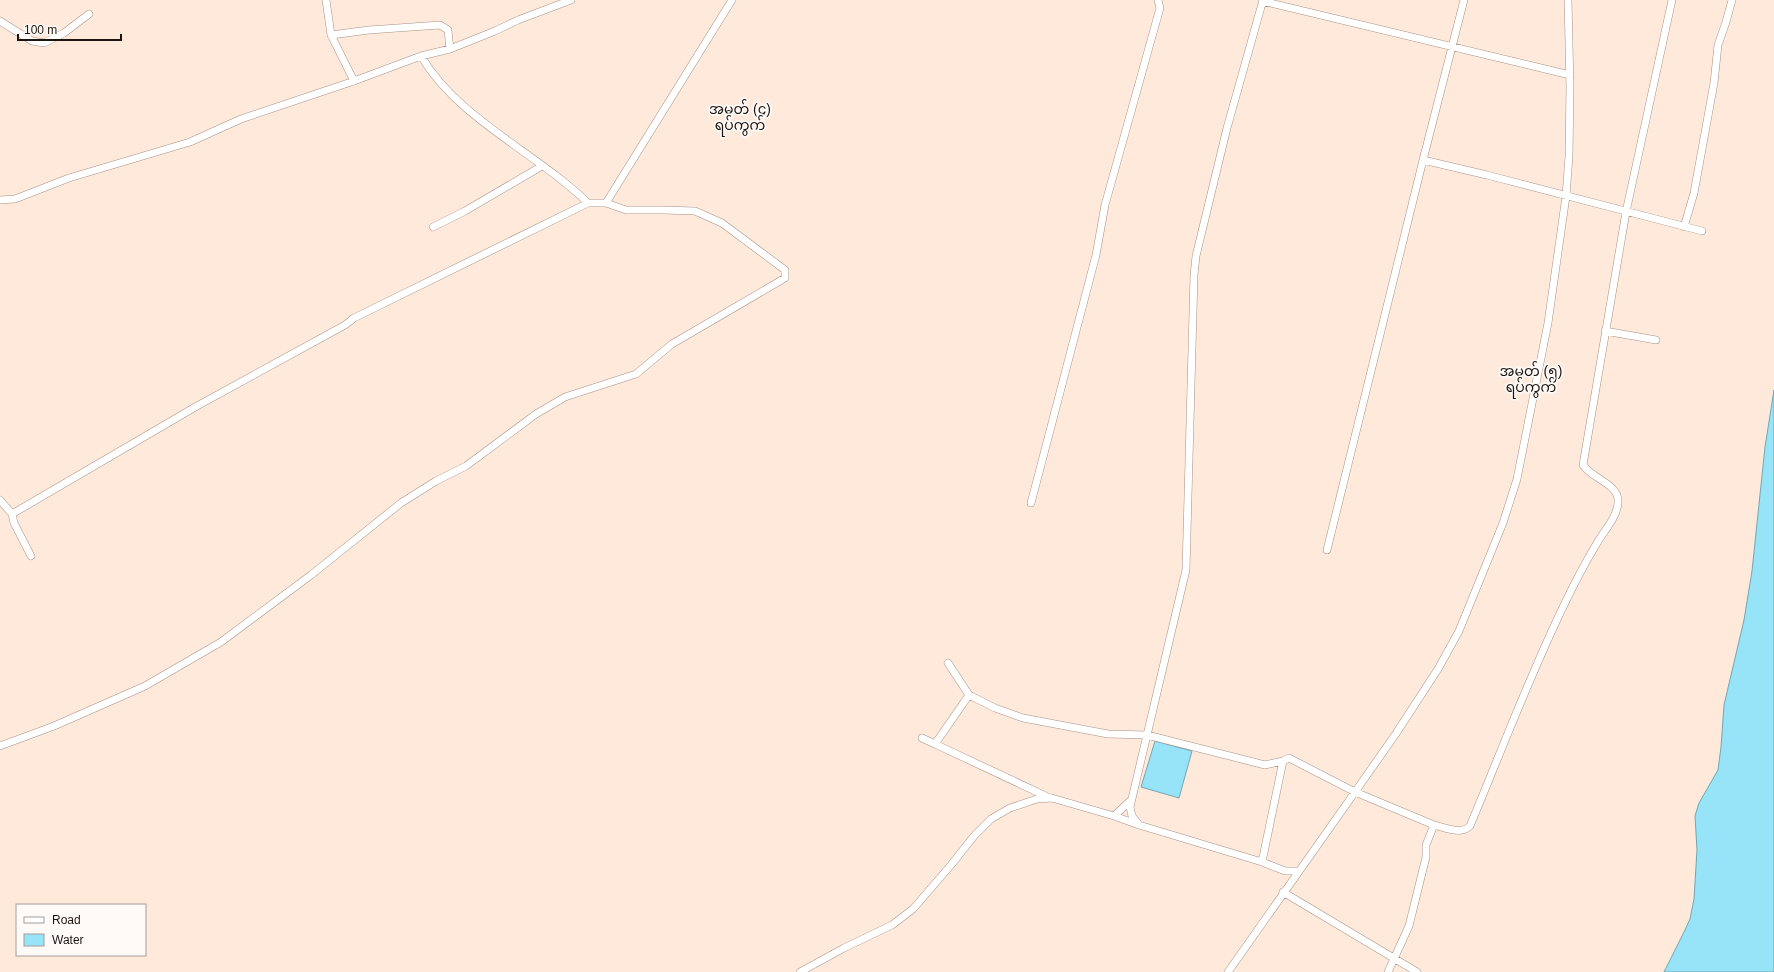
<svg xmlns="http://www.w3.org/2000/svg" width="1774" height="972" font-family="Helvetica,'Noto Sans Myanmar',sans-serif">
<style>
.water{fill:#97e4f8;stroke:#72a6b2}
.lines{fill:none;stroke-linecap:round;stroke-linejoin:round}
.minor-casing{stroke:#a69285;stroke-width:8}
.minor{stroke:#fff;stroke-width:7}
.labels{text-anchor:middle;stroke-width:3.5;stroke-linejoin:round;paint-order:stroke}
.quarter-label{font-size:14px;fill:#1c140f;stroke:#fefaf7}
</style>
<rect width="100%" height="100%" fill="#ffe9db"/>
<path class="water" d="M1774,390V972H1664L1684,932L1690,919L1694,899L1697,850L1695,816L1699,803L1718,770L1721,747L1724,705L1744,620L1752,571L1765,447Z
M1155,741L1192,751L1179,798L1141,787Z"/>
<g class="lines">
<defs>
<path id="minor" d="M326,0L331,35L354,81
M1263,0L1227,128L1196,256L1194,275L1186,570L1130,807L1132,816L1139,825L1262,862L1285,871H1299
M1262,1L1570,75
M0,21L32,41L44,43L64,33L89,14
M450,49L495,31L518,20L571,0
M421,56C457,118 537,153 588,203
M1423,160L1464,0
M0,200L15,199L69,178L190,142L241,119L354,81L421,56L450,49L448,30L440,25L369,30L331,35
M433,227L465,211L542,166
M1684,227L1694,193L1714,83L1718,45L1726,22L1732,0
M1605,331L1656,340
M0,500L12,514L14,523L31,556
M1031,503L1096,255L1105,205L1160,8L1158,0
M12,514L197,406L345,325L354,318L588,203H606
M1327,550L1423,160L1487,175L1702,231
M948,663L969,695L995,708L1023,718L1108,734L1147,735L1265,765L1283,761
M969,695L935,744L1050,798
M922,738L935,744
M0,746L54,726L145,686L221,642L311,575L401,503L436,481L466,466L536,414L565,397L636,374L672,344L785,278V270L722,223L695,211L663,210H626L606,203L732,0
M1130,801L1114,816L1139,825
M1262,862L1283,761L1289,758L1355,792L1395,735L1438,669L1459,631L1503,523L1517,479L1548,323L1566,196L1569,156L1570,87L1568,0
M1283,892L1417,972
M800,972L844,948L892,925L913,909L951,865L974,836L991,819L1010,808L1037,799L1052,798L1114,816
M1228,972L1355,792L1434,825
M1388,972L1409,926L1426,857V845L1434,825C1446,828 1461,835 1470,826C1501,752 1529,677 1564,605C1574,584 1585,563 1597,543C1604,531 1617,517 1618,503C1620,484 1592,479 1583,465L1626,212L1672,0"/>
</defs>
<use href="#minor" class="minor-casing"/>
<use href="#minor" class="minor"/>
</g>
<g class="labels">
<g class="quarter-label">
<text x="740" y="114">အမှတ် (၄)<tspan x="740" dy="16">ရပ်ကွက်</tspan></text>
<text x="1531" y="376">အမှတ် (၅)<tspan x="1531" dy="16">ရပ်ကွက်</tspan></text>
</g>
</g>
<rect x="16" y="904" width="130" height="52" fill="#fefaf7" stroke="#a49e9a"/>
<rect x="24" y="917" width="20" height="6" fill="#ffffff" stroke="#a49e9a"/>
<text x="52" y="924" font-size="12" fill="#1c140f">Road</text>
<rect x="24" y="934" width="20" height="12" fill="#97e4f8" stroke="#a49e9a"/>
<text x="52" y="944" font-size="12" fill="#1c140f">Water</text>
<path d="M18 34v6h103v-6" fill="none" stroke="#1c140f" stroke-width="2"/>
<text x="24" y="34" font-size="12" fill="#1c140f" stroke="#fefaf7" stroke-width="3" paint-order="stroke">100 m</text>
</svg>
